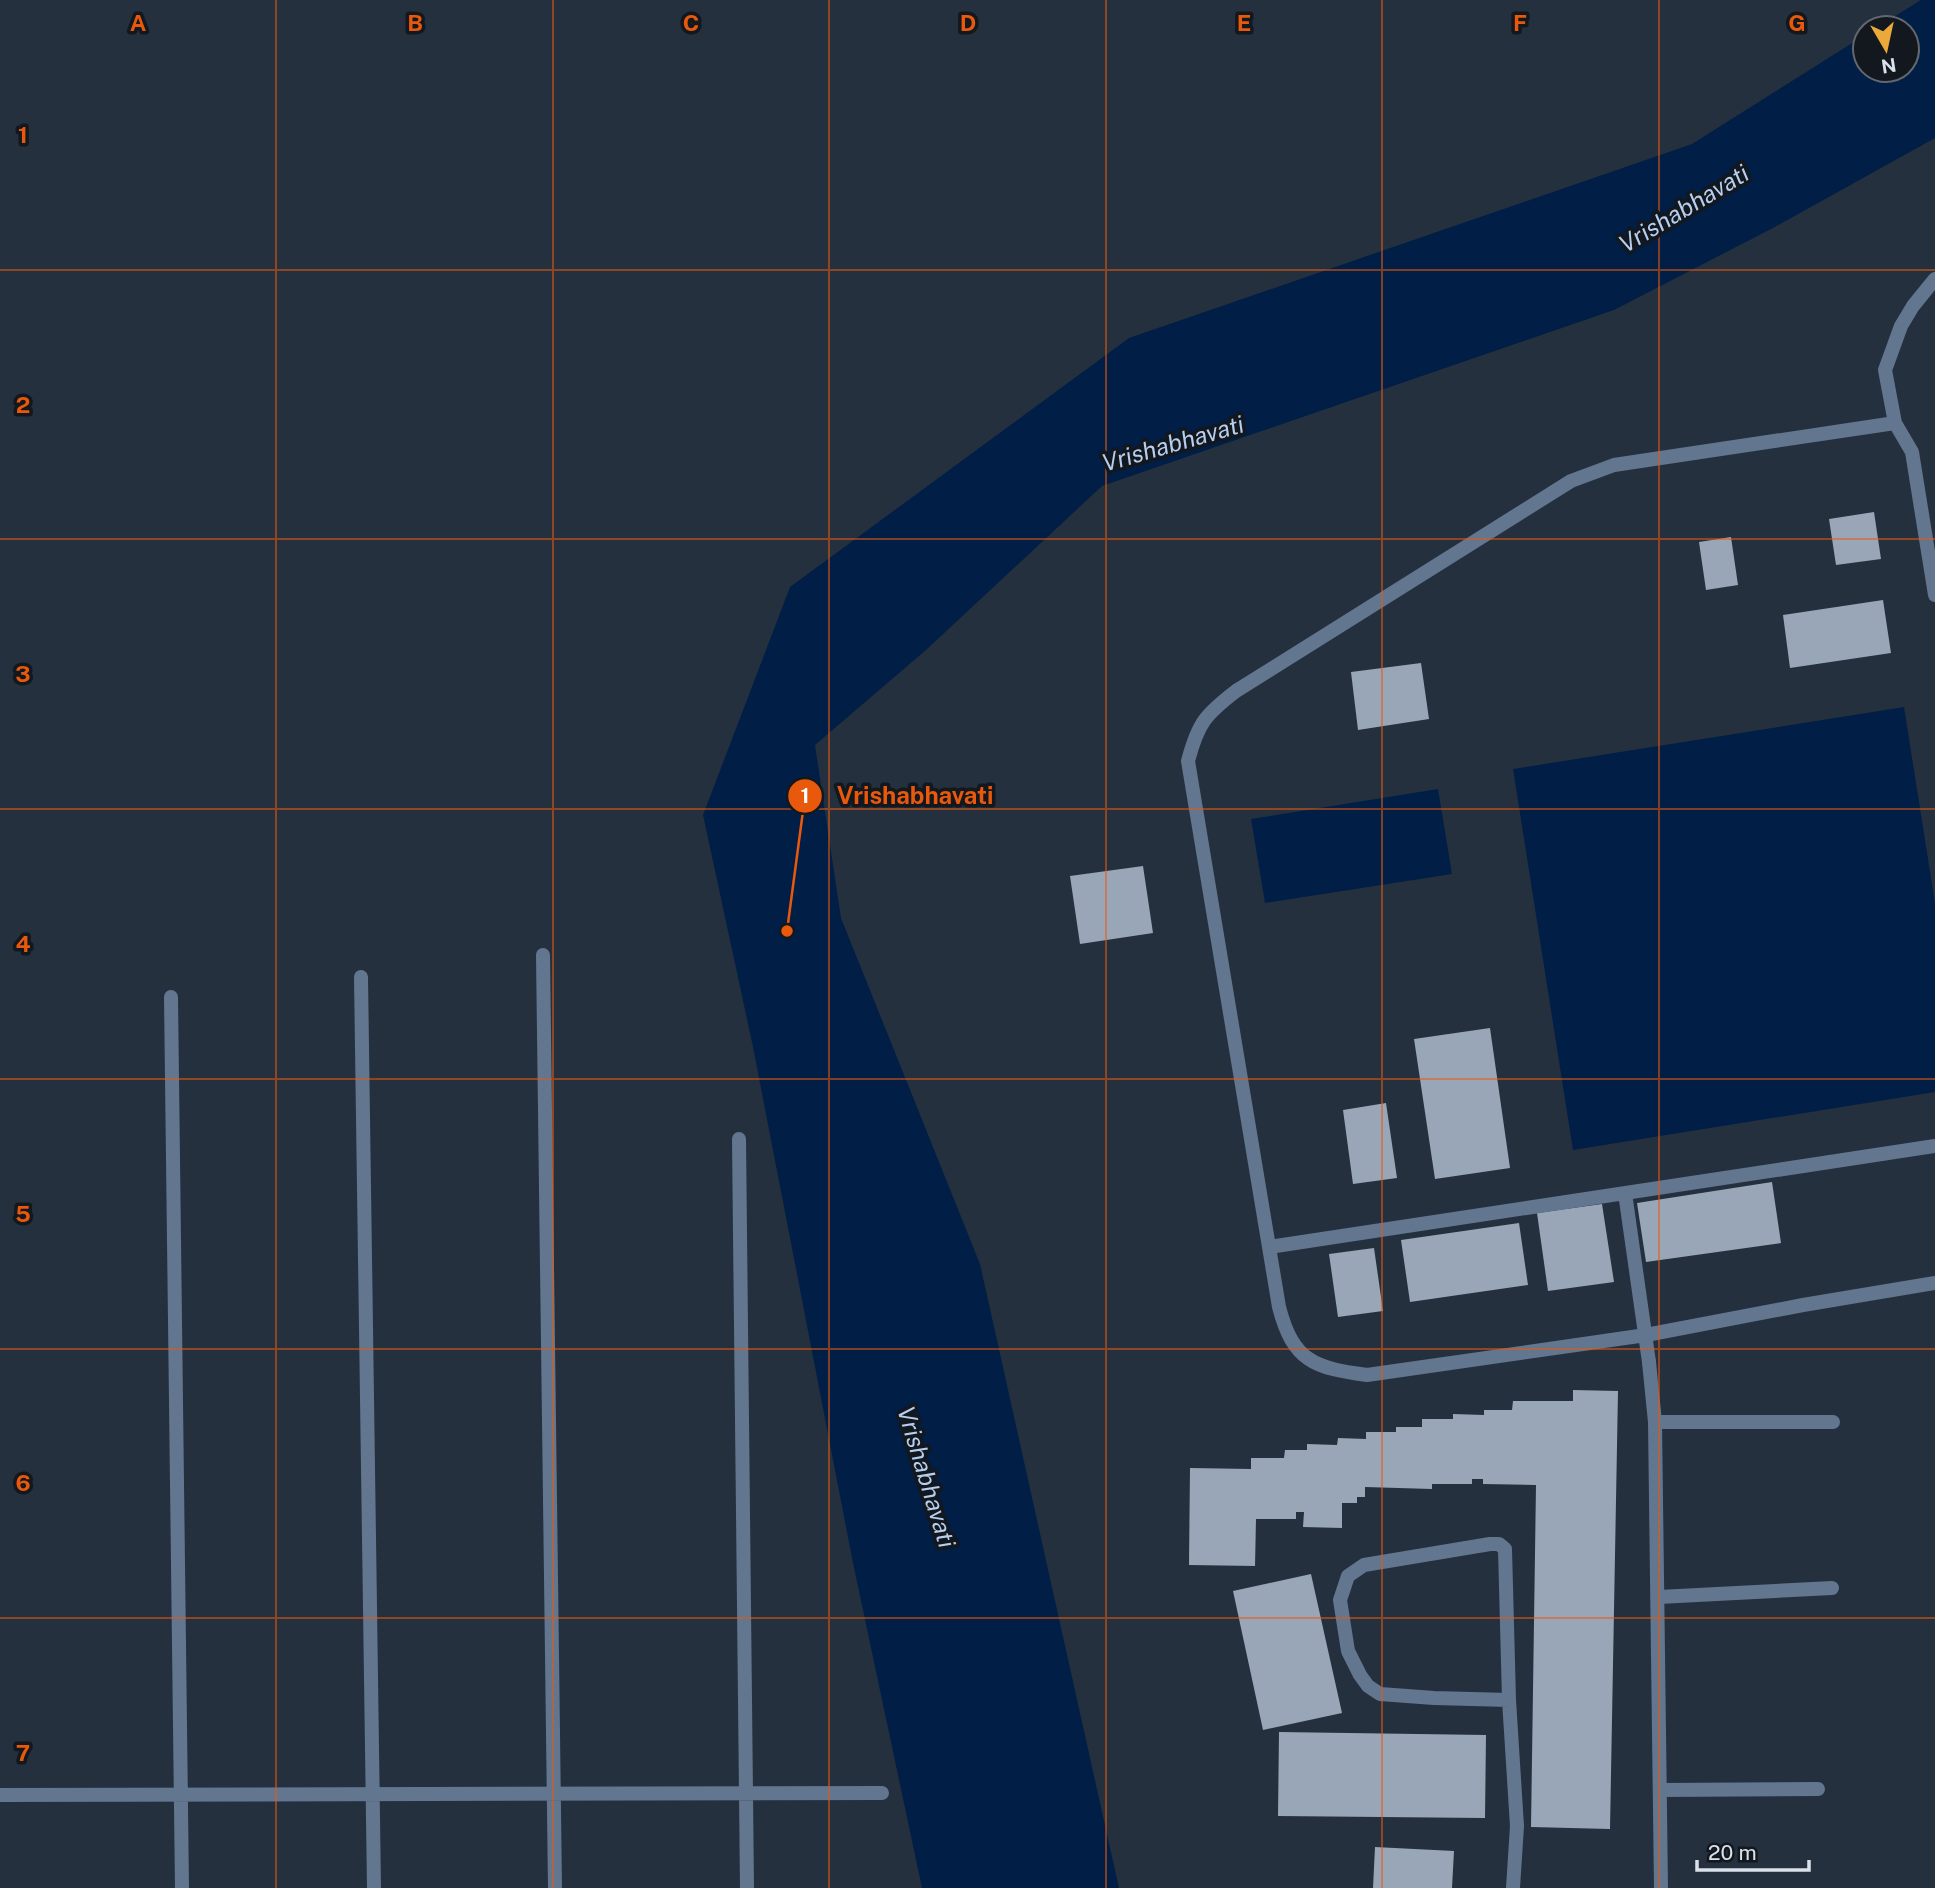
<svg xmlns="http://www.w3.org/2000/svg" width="1935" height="1888" font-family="'Public Sans',sans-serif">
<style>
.water{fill:#011f46}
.building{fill:#99a6b8}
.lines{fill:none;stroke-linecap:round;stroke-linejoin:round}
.lane{stroke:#637690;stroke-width:14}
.street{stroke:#637690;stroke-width:14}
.grid{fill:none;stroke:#e8590c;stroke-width:2;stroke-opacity:0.55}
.labels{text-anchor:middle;stroke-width:7;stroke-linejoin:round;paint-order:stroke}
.water-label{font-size:24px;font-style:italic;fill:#b6ceef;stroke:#13171e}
.grid-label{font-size:23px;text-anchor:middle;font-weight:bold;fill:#e8590c;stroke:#13171e;stroke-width:7;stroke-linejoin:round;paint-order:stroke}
.leader{fill:none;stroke:#e8590c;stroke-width:2.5}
.callout-dot{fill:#e8590c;stroke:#13171e;stroke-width:2.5}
.mark-label{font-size:21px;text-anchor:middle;font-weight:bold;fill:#fff}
.callout-label{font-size:24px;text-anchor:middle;font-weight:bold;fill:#e8590c;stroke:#13171e;stroke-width:7;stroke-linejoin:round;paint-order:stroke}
</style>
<rect width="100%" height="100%" fill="#25303e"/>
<path class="water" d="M1921,0H1935V138L1773,228L1614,310L1102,486L926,650L815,745L841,918L980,1264L1119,1888H922L853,1563L753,1047L703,815L790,587L1129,338L1692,144L1865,35V70H1907V28H1876Z
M1904,707L1935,903V1092L1573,1150L1513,769Z
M1438,789L1452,874L1265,903L1251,819Z"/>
<path class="building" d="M1874,512L1881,559L1836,565L1829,519Z
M1731,537L1738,585L1706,590L1699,542Z
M1883,600L1891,653L1790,668L1783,615Z
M1421,663L1429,719L1358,730L1351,672Z
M1143,866L1153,933L1080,944L1070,876Z
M1490,1028L1510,1168L1435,1179L1414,1039Z
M1386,1103L1397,1178L1353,1184L1343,1110Z
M1772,1182L1781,1243L1646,1262L1637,1203Z
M1602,1204L1614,1282L1548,1291L1537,1213Z
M1519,1223L1528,1285L1410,1302L1401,1240Z
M1374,1248L1383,1311L1338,1317L1329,1254Z
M1573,1390L1618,1391L1610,1829L1531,1827L1536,1485L1483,1484V1479H1472V1484H1432V1489L1365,1487V1497H1357V1503H1342V1528L1303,1527L1304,1512H1296V1519H1256L1255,1566L1189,1565L1190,1468L1251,1469V1458H1284L1285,1450H1307V1444L1337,1445L1338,1438L1366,1439V1432H1396V1427H1422V1419H1453V1414L1484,1415V1410H1512L1513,1401H1573Z
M1311,1574L1342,1713L1263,1730L1233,1591Z
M1279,1732L1486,1735L1485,1818L1278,1816Z
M1375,1847L1454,1851L1452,1888H1373Z"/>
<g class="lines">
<path class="lane" d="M1935,279L1913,306L1901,326L1885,370L1895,423L1912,452L1935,595
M1895,423L1614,465L1571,481L1236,691C1205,715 1198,723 1188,761L1279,1307C1293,1361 1314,1368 1367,1375L1646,1335L1803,1305L1935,1283
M1625,1193L1649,1362
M1269,1247L1935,1146"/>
<path class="street" d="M543,955L555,1888
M361,977L374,1888
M171,997L182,1888
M739,1139L747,1888
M1649,1362L1655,1422L1661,1888
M1655,1422H1833
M1659,1597L1832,1588
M1509,1700L1434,1698L1380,1694L1368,1686L1360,1675L1348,1651L1340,1600L1348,1576L1364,1565L1490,1544H1499L1505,1549L1509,1700L1517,1826L1513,1888
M1661,1790L1818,1789
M0,1795L882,1793"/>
</g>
<path class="grid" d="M276,0V1888M553,0V1888M829,0V1888M1106,0V1888M1382,0V1888M1659,0V1888M0,270H1935M0,539H1935M0,809H1935M0,1079H1935M0,1349H1935M0,1618H1935"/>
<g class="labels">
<g class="water-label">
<text transform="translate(1684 209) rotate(-31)" y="8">Vrishabhavati</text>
<text transform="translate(1173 444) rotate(-16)" y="8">Vrishabhavati</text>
<text transform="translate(926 1477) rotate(73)" y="8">Vrishabhavati</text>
</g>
</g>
<g class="grid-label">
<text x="138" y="31">A</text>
<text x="415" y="31">B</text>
<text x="691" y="31">C</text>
<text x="968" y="31">D</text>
<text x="1244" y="31">E</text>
<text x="1520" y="31">F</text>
<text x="1797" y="31">G</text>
<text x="23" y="143">1</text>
<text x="23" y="413">2</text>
<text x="23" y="682">3</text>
<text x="23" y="952">4</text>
<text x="23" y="1222">5</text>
<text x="23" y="1491">6</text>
<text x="23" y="1761">7</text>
</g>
<path class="leader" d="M787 931L805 796"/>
<g class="callout-dot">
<circle cx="787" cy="931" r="7"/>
<circle cx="805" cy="796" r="18"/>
</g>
<g class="mark-label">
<text x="805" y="803">1</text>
</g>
<g class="callout-label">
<text x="915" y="804">Vrishabhavati</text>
</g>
<g transform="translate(1886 49) rotate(171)"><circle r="33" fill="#13171e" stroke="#636870" stroke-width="2"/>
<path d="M0-5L12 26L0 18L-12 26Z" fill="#eba93a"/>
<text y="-10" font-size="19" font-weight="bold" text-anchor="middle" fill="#dae1ea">N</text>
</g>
<path d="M1697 1860v10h112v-10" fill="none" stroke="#dae1ea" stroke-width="3.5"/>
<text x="1708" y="1860" font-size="21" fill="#dae1ea" stroke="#13171e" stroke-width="5" paint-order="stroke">20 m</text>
</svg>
